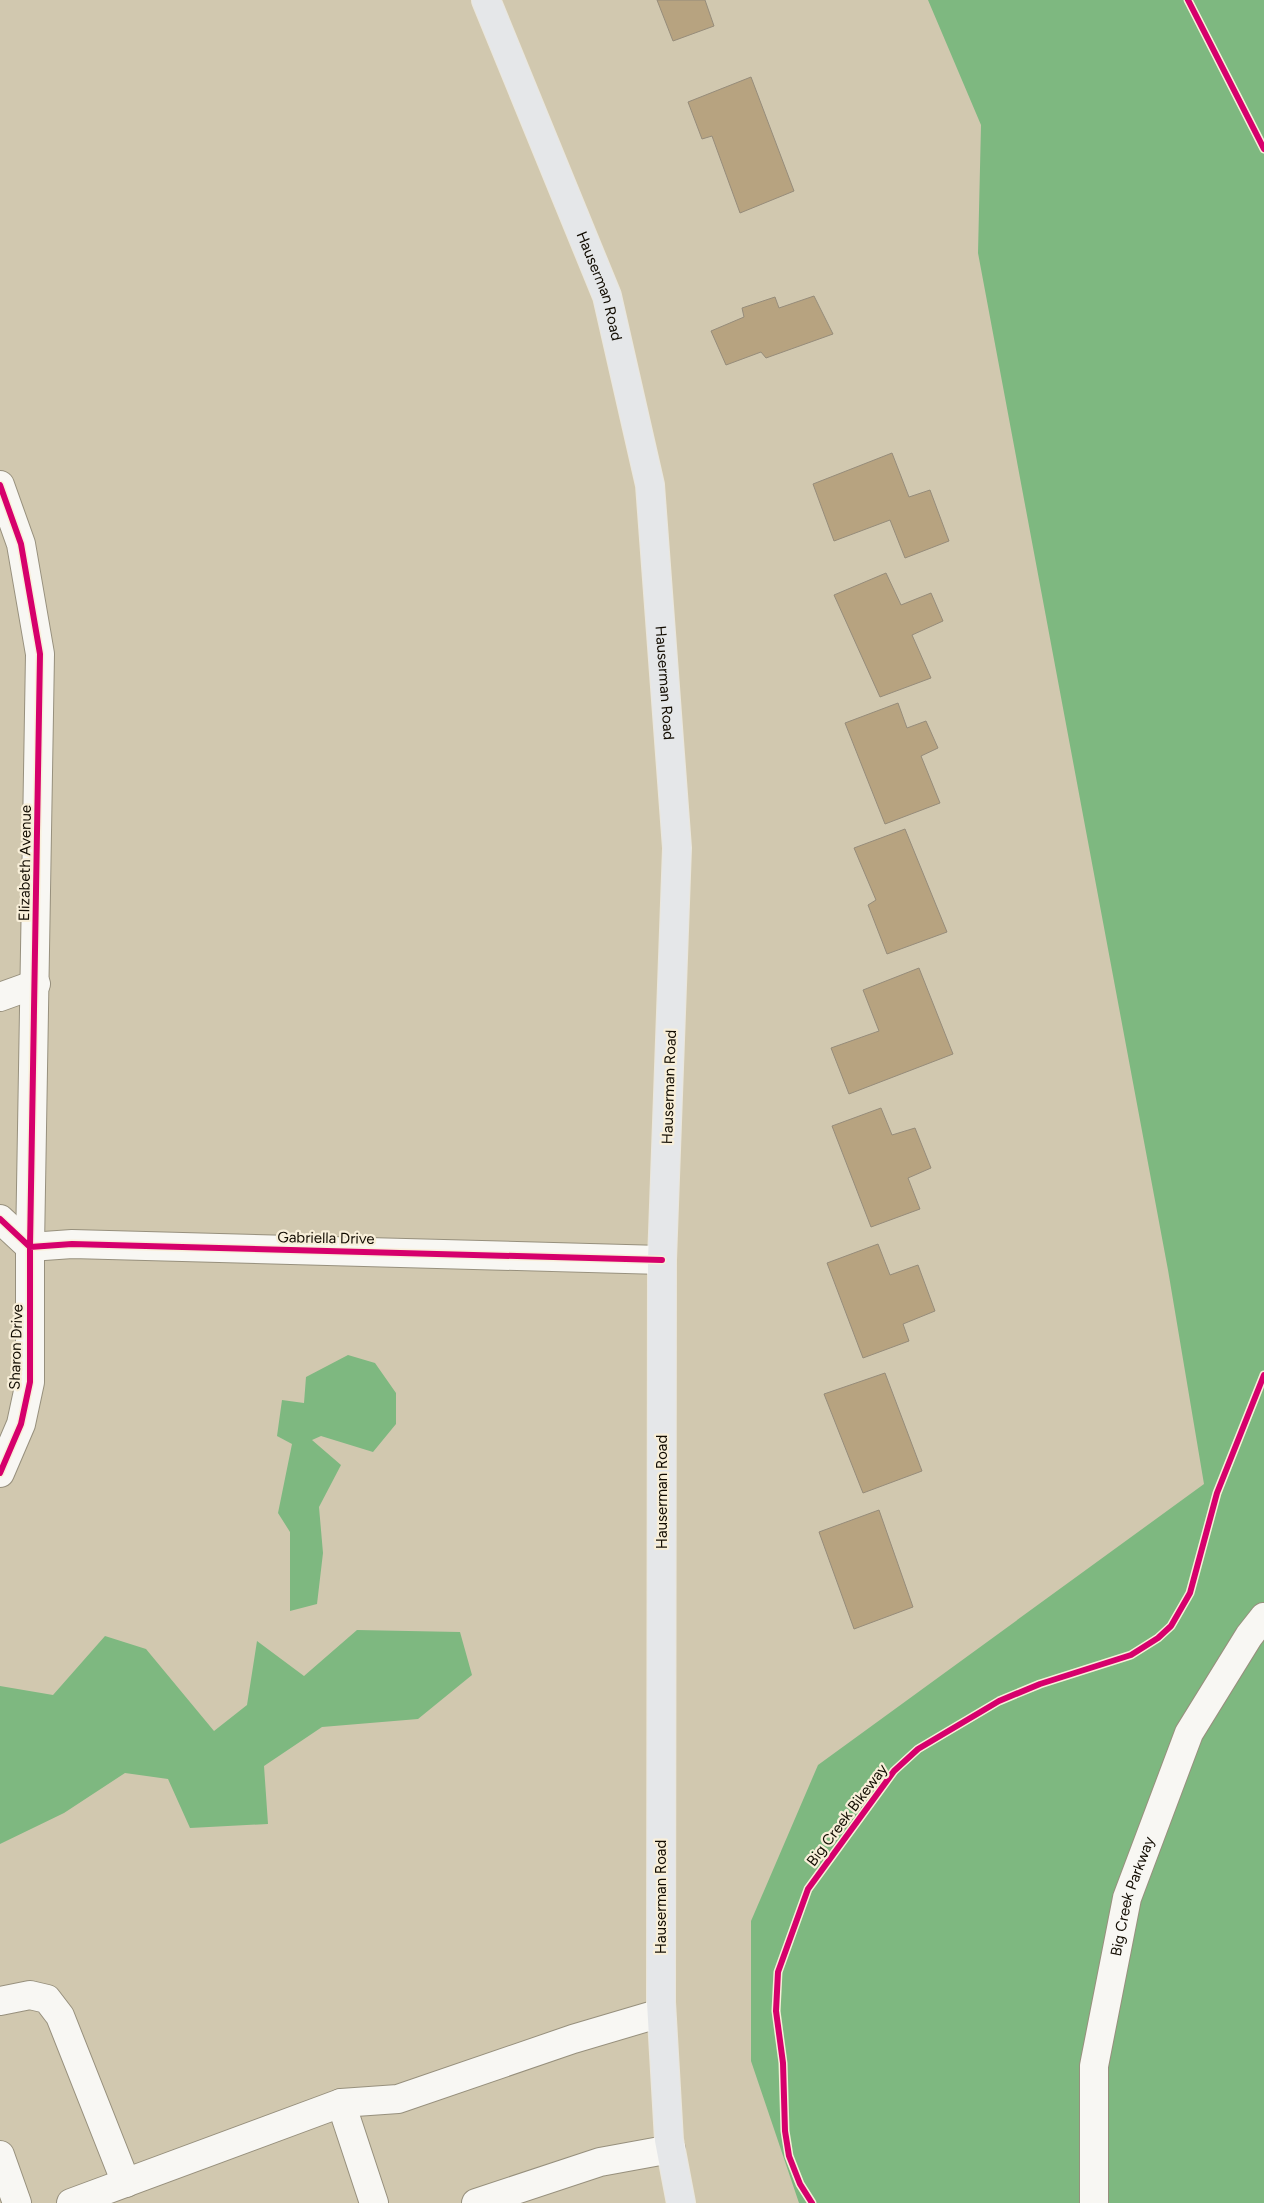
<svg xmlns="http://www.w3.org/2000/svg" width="1264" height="2203" font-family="Figtree,sans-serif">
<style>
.forest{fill:#7eb880}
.building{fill:#b7a380;stroke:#968c7a}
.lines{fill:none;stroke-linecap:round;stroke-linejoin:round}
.minor-casing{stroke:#97907d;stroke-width:30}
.major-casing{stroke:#eae6db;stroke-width:30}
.minor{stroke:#f8f7f3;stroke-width:28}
.major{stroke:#e5e7e9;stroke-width:28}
.cycleway-casing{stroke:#f8efd9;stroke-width:9}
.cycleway{stroke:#d6006c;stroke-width:6}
.labels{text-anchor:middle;stroke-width:4.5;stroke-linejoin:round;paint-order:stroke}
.street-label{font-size:15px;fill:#110b00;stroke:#f8efd9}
</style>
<rect width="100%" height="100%" fill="#d1c8af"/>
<path class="forest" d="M928,0H1264V2203H799L751,2061V1921L818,1765L1204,1484L1168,1270L978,253L981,125Z
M348,1355L375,1363L396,1393V1424L373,1452L321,1436L312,1440L341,1465L319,1507L323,1553L317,1604L290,1611V1532L278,1513L292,1444L277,1436L282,1400L304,1403L306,1377Z
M357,1630L460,1632L472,1675L418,1719L322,1727L264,1766L268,1824L190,1828L168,1779L125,1773L64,1813L0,1844V1686L53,1695L105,1636L146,1649L214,1731L247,1705L257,1641L304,1676Z"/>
<path class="building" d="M657,0H705L714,26L673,41Z
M751,77L794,191L740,213L712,136L702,139L688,102Z
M814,296L833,334L766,358L761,352L726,365L711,331L744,317L742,308L775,297L779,308Z
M892,453L909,497L930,490L949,541L905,558L890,520L834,541L813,484Z
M886,573L901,605L931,593L943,621L912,635L931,678L880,697L834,595Z
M898,703L907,728L926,721L938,748L921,756L940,803L885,824L845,723Z
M905,829L947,932L887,954L868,905L876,900L854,848Z
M919,968L953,1054L849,1094L831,1048L879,1031L863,990Z
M881,1108L892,1135L915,1128L931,1168L908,1178L920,1209L871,1227L832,1126Z
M878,1244L890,1275L918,1265L935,1311L903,1324L909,1341L863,1358L827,1263Z
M885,1373L922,1471L863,1493L824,1394Z
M879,1510L913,1607L854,1629L819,1532Z"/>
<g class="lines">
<defs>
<g id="minor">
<path d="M0,485L21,544L40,654L30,1247V1382L21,1424L0,1473"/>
<path d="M0,997L36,984"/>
<path d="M0,1219L30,1247L72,1244L662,1260"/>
<path d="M0,2001L30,1995L47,1999L60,2016L126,2183"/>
<path d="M341,2103L374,2203"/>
<path d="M0,2155L17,2203"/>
<path d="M71,2203L341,2103L398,2099L573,2039L661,2013"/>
<path d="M476,2203L600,2162L671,2149"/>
<path id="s1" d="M1094,2203V2066L1127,1898L1189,1733L1249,1636L1264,1617"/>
</g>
<g id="major">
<path id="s2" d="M486,0L607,296L650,485L677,848L662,1260L661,2002L669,2140L681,2203"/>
</g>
</defs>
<use href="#minor" class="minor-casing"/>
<use href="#major" class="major-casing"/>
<use href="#minor" class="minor"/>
<use href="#major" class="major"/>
<defs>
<path id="cycleway" d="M1188,0L1264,149
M0,485L21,544L40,654L30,1247V1382L21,1424L0,1473
M0,1219L30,1247L72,1244L662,1260
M812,2203L800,2184L789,2156L785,2131L783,2063L776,2011L778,1972L808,1889L894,1771L918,1749L999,1701L1040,1684L1131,1655L1158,1638L1171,1626L1190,1593L1217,1493L1264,1375"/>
</defs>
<use href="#cycleway" class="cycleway-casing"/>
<use href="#cycleway" class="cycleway"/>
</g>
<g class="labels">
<g class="street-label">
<text dy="5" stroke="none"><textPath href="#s2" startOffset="308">Hauserman Road</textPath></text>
<text dy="5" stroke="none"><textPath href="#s2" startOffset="712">Hauserman Road</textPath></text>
<text transform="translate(25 863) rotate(-89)" y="5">Elizabeth Avenue</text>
<text transform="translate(669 1087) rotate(-88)" y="5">Hauserman Road</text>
<text transform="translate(326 1238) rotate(1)" y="5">Gabriella Drive</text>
<text transform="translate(16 1347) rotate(-88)" y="5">Sharon Drive</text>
<text transform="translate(662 1492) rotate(-90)" y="5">Hauserman Road</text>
<text transform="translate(847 1815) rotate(-53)" y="5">Big Creek Bikeway</text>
<text dy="5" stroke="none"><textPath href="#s1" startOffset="311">Big Creek Parkway</textPath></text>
<text transform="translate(661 1897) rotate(-90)" y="5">Hauserman Road</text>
</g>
</g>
</svg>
